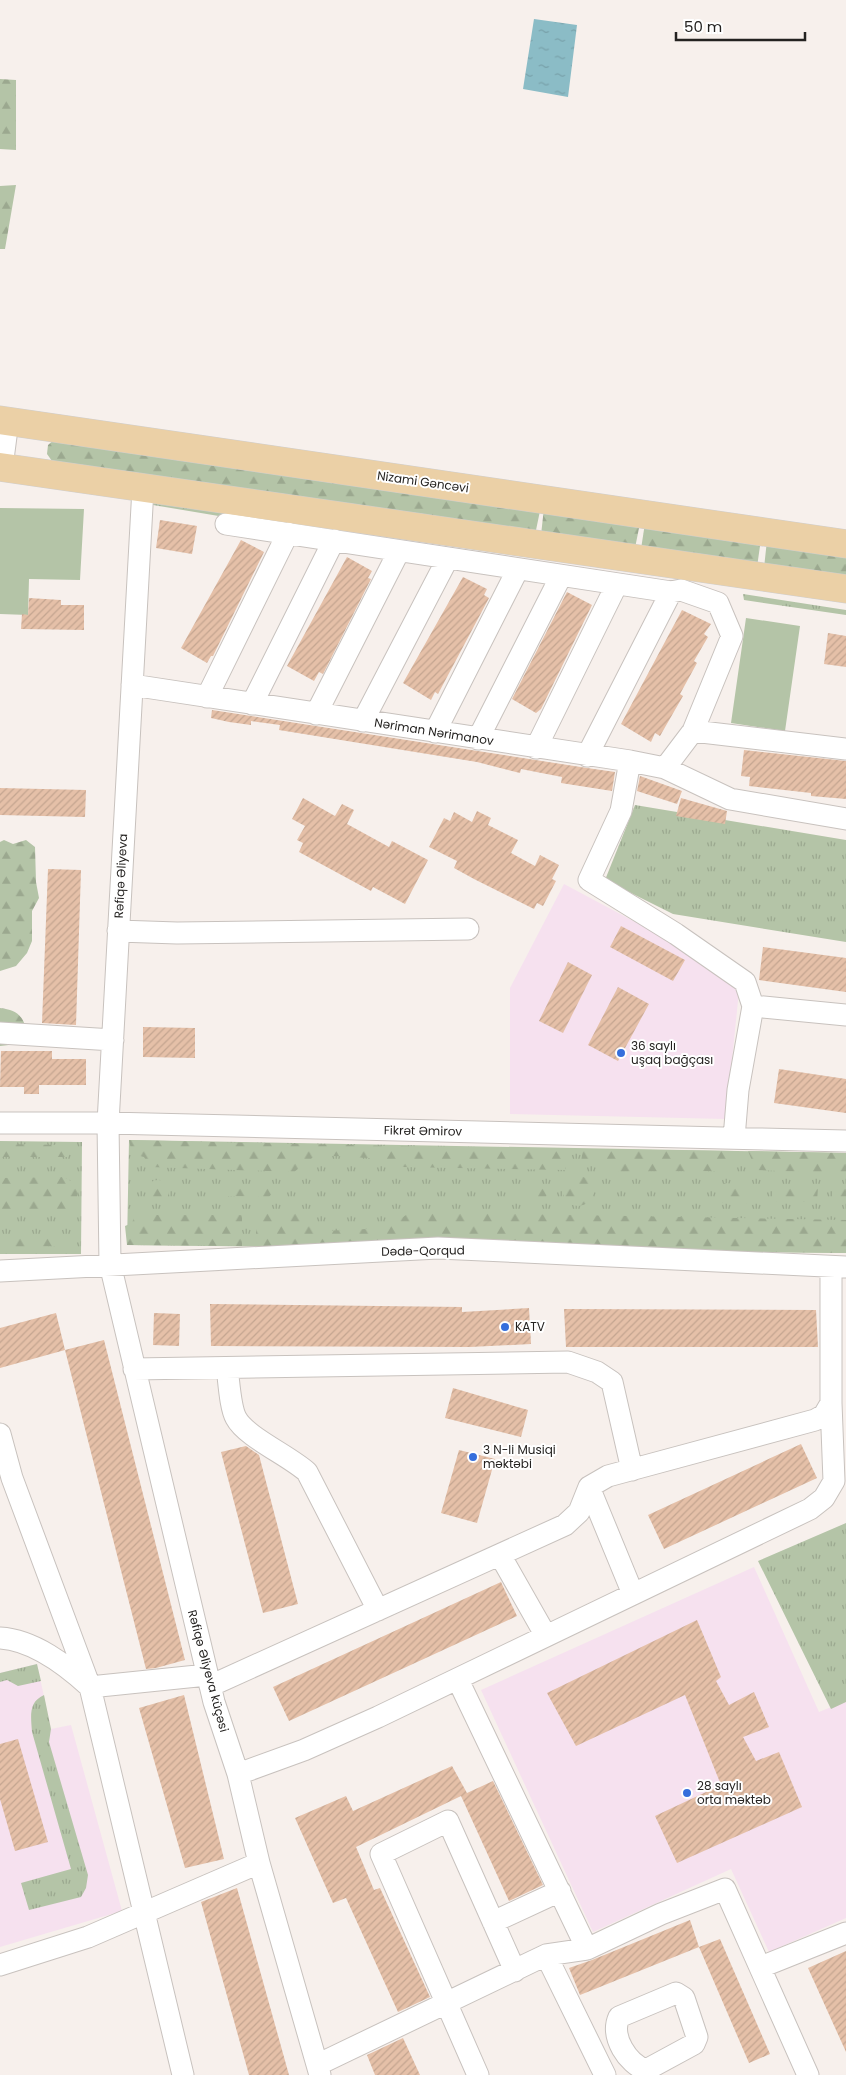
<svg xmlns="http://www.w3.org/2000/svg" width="846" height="2075" font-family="Poppins,sans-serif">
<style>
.education{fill:#f6e1ef}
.grass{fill:url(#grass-tufts)}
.forest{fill:url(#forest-firs)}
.pitch{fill:#b4c4a7}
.water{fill:url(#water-ripples)}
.building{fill:url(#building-hatch)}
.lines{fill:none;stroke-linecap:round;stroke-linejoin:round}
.minor-casing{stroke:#c8c2be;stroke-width:23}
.major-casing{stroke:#cfcece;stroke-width:29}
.minor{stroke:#fff;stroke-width:21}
.major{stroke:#ebd0a6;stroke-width:28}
.poi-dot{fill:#356edc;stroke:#fff;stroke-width:2}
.labels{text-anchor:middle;stroke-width:4;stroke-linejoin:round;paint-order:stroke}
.street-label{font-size:12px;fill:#242220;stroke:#fff}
.poi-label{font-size:12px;fill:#242220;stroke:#fff;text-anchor:start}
</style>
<defs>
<pattern id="grass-tufts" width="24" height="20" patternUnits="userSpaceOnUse" patternTransform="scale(1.25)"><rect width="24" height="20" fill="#b4c4a7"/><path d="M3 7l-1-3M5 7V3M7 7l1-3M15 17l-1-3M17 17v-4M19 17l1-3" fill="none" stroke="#9ba88f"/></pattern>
<pattern id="forest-firs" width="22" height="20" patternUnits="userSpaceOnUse" patternTransform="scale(1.25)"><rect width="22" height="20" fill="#b4c4a7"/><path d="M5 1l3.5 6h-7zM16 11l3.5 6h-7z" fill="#9ba88f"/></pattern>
<pattern id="water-ripples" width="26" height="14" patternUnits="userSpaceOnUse" patternTransform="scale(1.25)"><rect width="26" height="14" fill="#8bbcc6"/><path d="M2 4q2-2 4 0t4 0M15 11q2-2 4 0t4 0" fill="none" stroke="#78a1aa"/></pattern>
<pattern id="building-hatch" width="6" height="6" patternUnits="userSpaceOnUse" patternTransform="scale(1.25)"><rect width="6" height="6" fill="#e5c0a8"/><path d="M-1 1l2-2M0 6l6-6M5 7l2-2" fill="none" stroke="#c4a590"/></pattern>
</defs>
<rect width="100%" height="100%" fill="#f7f0ec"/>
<path class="education" d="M564,884L669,940L739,991L726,1119L510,1114V988Z
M754,1567L819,1712L846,1701V1918L769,1952L731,1869L593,1932L481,1690Z
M37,1664L51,1729L71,1725L122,1911L0,1947V1673Z"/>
<path class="grass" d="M154,500L274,520L273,525L153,505Z
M743,594L846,610V615L744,600Z
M635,805L846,840V942L673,914L605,880Z
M129,1140L846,1153V1253L127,1245Z
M0,1141L82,1142L81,1254H0Z
M846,1523V1702L831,1709L758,1561Z
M37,1664L41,1681L18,1686L7,1680L0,1682V1673Z
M44,1695L51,1729L49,1742L88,1875L86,1888L81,1897L29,1910L21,1883L71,1869L32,1732C31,1717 28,1702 44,1695Z"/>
<path class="forest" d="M0,79L16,80V150L0,149Z
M16,185L5,249H0V186Z
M55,439L541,506L535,535L52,461L47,454L48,445Z
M544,508L640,523L635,548L541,535Z
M645,523L761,539L757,567L641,549Z
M767,540L846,552V580L764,568Z
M4,840L13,844L26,840L35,847L36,882L39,898L32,911V941L27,953L16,966L0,971V842Z
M0,1008C13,1010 20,1012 25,1025L18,1044L0,1046Z
M129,1140L566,1150L565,1170L403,1167L386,1159L316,1155L294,1172L150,1167L144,1157L132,1154Z
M0,1144L67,1145V1157H0Z
M583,1149L734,1151L726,1171L603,1172V1163L581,1162Z
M748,1151L846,1153V1174L756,1170Z
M563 1191a15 15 0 1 1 30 0a15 15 0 1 1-30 0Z
M63,1177L71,1181L78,1191L75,1208L65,1210H0V1178Z
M147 1191a11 11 0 1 1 22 0a11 11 0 1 1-22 0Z
M723,1183L747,1185V1204L722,1203Z
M227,1186H270L273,1192L269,1197L227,1196L225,1191Z
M772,1186L818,1187L817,1202L772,1201Z
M528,1188H546L548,1192L546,1197L528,1198L525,1193Z
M833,1188H846V1201H833Z
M256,1209L302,1211L322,1231L388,1228L410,1212L846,1220V1253L256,1246Z
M135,1215H242V1246L127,1245L125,1226L132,1223Z
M0,1234L68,1235V1246L0,1248Z"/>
<path class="pitch" d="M0,508L84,509L80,580L29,579L28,615L0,614Z
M746,618L800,626L785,731L731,723Z"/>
<path class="water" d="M534,19L577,25L568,97L523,89Z"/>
<path class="building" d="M160,520L197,526L192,554L156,548Z
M241,540L264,552L213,656H211L207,663L181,648Z
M347,557L372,571L368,578L371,579L323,674L319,672L314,681L287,666Z
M463,577L487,589L484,595L489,598L438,694L435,692L431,700L403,683Z
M567,592L592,605L541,709L536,713L512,699Z
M29,598L61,600V605H84V630L21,629L22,614L28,615Z
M682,610L711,624L704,634L708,637L694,661L697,663L680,694L683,696L660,736L655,733L651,742L621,724Z
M828,633L846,636V667L824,664Z
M212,710L587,768L615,772L612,791L561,783L562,777L521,769L520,773L477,762L279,730L280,725L251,721V725L229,722L211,718Z
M744,750L846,761V799L811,796V793L749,786L750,777L741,776Z
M640,776L682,791L677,804L637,791Z
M0,788L86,790L85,817L0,815Z
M303,798L335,816L342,804L354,810L347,824L389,847L392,841L428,860L405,904L373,887L371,891L299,852L303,843L297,840L305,826L292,819Z
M681,798L727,811L725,824L676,816Z
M477,811L491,818L488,825L518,840L511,853L535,866L540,855L559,865L552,879L556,881L543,906L537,903L534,909L474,879L454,868L457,861L429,847L444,818L450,821L454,812L472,822Z
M48,869L81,870L76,1025L42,1023Z
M621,926L685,960L673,981L610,947Z
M763,947L846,958V992L759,980Z
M568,962L592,975L563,1033L539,1021Z
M618,987L649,1004L618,1061L588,1045Z
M143,1027L195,1028V1058L143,1057Z
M1,1051H52V1059H86V1085H39V1094H24V1087H0Z
M779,1069L846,1079V1113L774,1103Z
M210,1304L462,1307V1312L529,1308L531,1344L470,1347L211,1346Z
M564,1309L816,1310L818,1347H566Z
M56,1313L65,1350L0,1368V1328Z
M154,1313L180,1314L179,1346L153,1345Z
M104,1340L185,1660L156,1668L146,1669L65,1350Z
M453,1388L528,1410L521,1437L445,1418Z
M801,1444L817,1478L664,1549L648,1515Z
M246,1446L259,1455L298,1604L263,1613L221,1452Z
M459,1450L495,1459L477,1523L441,1513Z
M501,1582L517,1616L289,1721L273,1687Z
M697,1620L721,1677L716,1681L729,1705L754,1692L769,1727L743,1737L756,1761L779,1752L802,1807L677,1863L655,1816L721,1785L685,1695L576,1746L547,1693Z
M184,1695L224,1859L185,1868L139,1708Z
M18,1739L48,1842L15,1851L0,1799V1744Z
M452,1766L467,1793L493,1781L543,1885L509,1901L461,1796L356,1847L374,1890L380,1888L430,1997L398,2012L346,1898L333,1903L295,1818L346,1796L353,1811Z
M237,1888L289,2075H249L201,1902Z
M690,1920L699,1947L580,1995L569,1968L592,1960Z
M720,1939L770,2054L749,2063L699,1947Z
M846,1951V2052L808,1968Z
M403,2038L420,2075H375L367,2055Z"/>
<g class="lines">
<defs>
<path id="minor" d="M2,467L8,421
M143,488L108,1123L110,1264L214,1702L238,1774L259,1863L320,2075
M226,524L671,592
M132,685L630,761L665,768L730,799L846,819
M207,697L288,533
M252,704L334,540
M316,714L399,551
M363,721L448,558
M693,731L846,749
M435,732L518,569
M478,739L561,576
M536,748L617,584
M587,756L671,592L681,590L718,603L732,636L693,731L665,768
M630,761L621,811L589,880L676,934L745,982L753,1006
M118,931L177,933L468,929
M0,1033L113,1040
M0,1123H108L846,1141
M734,1138L738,1090L753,1006L846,1015
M0,1271L438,1248L846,1267
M227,1368C229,1381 230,1407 236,1418C246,1437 288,1455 307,1472L378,1610
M134,1369L568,1362L597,1372L612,1382L632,1470
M0,1434L12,1478L90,1687L183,2075
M589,1487L633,1594
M500,1555L546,1636
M0,1638C34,1640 66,1665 90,1687L207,1675
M458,1680L587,1949
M210,1686L565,1525L579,1512L589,1487L608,1476L815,1420L824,1415L831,1403V1267
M238,1774L304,1750L378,1717L810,1509L824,1498L834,1481L831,1403
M493,1922L560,1891
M546,1955L605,2075
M0,1965L88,1937L259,1863
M761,1967L846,1933
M676,1993L684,1998L697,2037L694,2044L646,2070C628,2064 610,2037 619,2017Z
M317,2065L546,1955L587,1949L661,1914L725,1889L808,2075
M478,2075L381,1854L448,1821L515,1971"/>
<path id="major" d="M0,420L846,544
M0,467L846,589"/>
</defs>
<use href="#minor" class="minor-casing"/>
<use href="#major" class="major-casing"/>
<use href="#minor" class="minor"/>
<use href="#major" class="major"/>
</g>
<g class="poi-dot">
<circle cx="621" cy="1053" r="5"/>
<circle cx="505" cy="1327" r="5"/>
<circle cx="473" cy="1457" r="5"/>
<circle cx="687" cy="1793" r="5"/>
</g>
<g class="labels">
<g class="street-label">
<text transform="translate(423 482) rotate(8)" y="4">Nizami Gəncəvi</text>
<text transform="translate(434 732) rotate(9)" y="4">Nəriman Nərimanov</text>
<text transform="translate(121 876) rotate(-87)" y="4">Rəfiqə Əliyeva</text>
<text transform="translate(423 1131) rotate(1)" y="4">Fikrət Əmirov</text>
<text transform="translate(423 1251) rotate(-1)" y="4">Dədə-Qorqud</text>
<text transform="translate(208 1671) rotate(75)" y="4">Rəfiqə Əliyeva küçəsi</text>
</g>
<g class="poi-label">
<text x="631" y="1050">36 saylı<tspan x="631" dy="14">uşaq bağçası</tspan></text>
<text x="515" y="1331">KATV</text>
<text x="483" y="1454">3 N-li Musiqi<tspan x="483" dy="14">məktəbi</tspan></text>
<text x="697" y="1790">28 saylı<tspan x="697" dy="14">orta məktəb</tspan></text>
</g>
</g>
<path d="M676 32v8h129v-8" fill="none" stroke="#242220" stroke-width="2.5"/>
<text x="684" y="32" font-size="15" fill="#242220" stroke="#ffffff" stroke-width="4" paint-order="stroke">50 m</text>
</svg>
